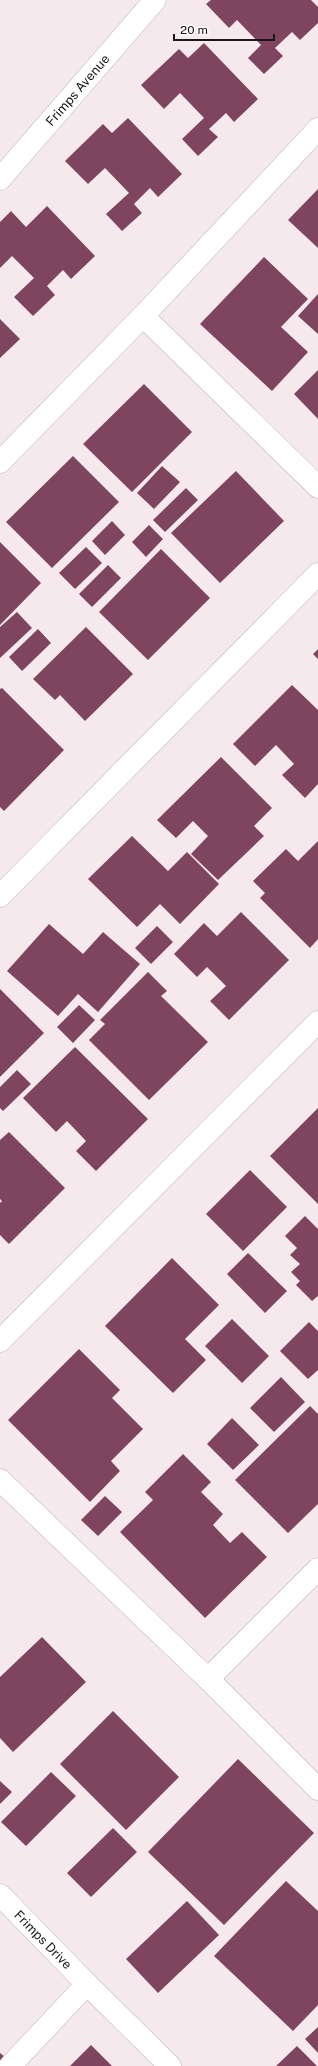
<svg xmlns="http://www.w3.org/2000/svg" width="318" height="2066" font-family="'Public Sans',sans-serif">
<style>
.building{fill:#7f455e}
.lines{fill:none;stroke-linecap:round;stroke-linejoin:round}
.minor-casing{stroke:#bfb2b7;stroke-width:23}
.minor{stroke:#fff;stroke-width:22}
.labels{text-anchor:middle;stroke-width:4;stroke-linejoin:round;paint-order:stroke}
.street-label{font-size:13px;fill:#1c1719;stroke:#fef9fb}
</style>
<rect width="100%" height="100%" fill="#f6e9ee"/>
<path class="building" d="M211,0H311L318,7V23L300,40L292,32L275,48L283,56L264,74L248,58L261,45L237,20L229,28L206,4Z
M204,43L258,99L234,122L226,113L209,129L218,137L198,156L182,139L204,118L180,93L164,109L141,85L179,49L188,58Z
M128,118L182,174L158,197L150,188L134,204L142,213L122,231L106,214L129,193L105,168L88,184L65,161L103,124L112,133Z
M318,189V248L288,220Z
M47,206L95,256L71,279L63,270L47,286L55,295L33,316L14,297L34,278L12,256L0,268V222L11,211L26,227Z
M264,257L308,299L281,327L308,352L272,391L200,324Z
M318,294V334L298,316Z
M0,319L20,339L0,358Z
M318,370V419L294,394Z
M144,384L192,432L132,492L83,444Z
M73,456L119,502L52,568L6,522Z
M162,466L180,482L154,509L137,493Z
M236,471L284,521L220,583L171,533Z
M186,488L198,500L165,532L153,520Z
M112,521L125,535L105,555L92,541Z
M149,525L163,539L146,557L132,542Z
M0,542L41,583L0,625Z
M86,547L102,563L75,589L59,573Z
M161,549L210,598L148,660L99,612Z
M108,565L121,578L92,607L79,594Z
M17,612L32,628L0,658V627Z
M86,627L133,674L85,721L60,695L55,700L33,679Z
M38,629L51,643L22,671L9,657Z
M318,649V659L313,654Z
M292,685L318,710V784L305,798L282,775L294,764L276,745L255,766L233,744Z
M2,688L64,750L4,811L0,807V689Z
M221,757L272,808L254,826L264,836L218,880L191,854L208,836L193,821L176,838L157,820Z
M132,836L168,871L187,852L219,884L180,924L160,904L137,927L88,879Z
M318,841V939L310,948L260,898L265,893L253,881L286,849L298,861Z
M241,912L289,960L229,1020L210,1001L226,986L207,967L197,977L174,954L204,923L217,936Z
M49,924L83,954L103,932L140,964L98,1012L78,994L58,1016L7,971Z
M157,926L173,942L151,964L135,948Z
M148,972L167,991L161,996L208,1042L149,1100L89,1040L105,1024L100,1020Z
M0,989L44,1033L0,1077Z
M79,1005L95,1020L73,1043L57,1027Z
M75,1047L148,1119L96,1171L76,1151L86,1141L67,1121L56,1132L23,1098Z
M17,1070L31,1084L3,1111L0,1108V1087Z
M318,1108V1204L270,1156Z
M9,1132L65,1188L9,1244L0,1235V1203L2,1201L0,1199V1140Z
M250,1170L287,1207L243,1251L206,1214Z
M305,1216L318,1229V1296L312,1301L296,1285L300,1281L291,1272L300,1264L290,1255L297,1248L285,1236Z
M248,1253L287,1291L265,1313L227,1274Z
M172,1258L219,1305L185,1339L206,1360L173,1393L105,1326Z
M232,1319L269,1356L242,1383L205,1346Z
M309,1322L318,1331V1370L308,1379L280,1351Z
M79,1349L120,1390L112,1398L143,1429L111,1461L120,1471L90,1502L8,1420Z
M281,1377L305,1402L274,1432L250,1408Z
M310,1406L318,1414V1504L288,1533L235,1480Z
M232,1418L259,1445L233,1470L207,1444Z
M183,1454L211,1482L201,1492L223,1514L213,1525L230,1543L242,1532L267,1557L205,1618L120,1532L153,1500L145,1492Z
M105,1496L122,1512L98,1536L81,1520Z
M42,1637L86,1682L13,1752L0,1738V1677Z
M113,1711L179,1777L126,1830L60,1764Z
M238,1759L314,1833L224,1925L148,1852Z
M51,1772L76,1796L26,1846L1,1822Z
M0,1781L12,1792L0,1804Z
M113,1828L137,1852L91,1897L67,1873Z
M286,1881L318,1911V2005L293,2031L214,1956Z
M187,1901L219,1935L158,1993L126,1959Z
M318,2027V2053L305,2039Z
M91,2045L112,2066H70Z
M297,2046L317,2066H276Z
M0,2053L5,2057L0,2062Z"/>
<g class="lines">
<defs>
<g id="minor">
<path id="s1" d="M0,179L155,0"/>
<path d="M143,316L318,487"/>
<path d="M0,462L143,316L318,129"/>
<path d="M0,896L318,574"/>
<path d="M0,1341L318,1022"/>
<path d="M0,1480L208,1679L318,1789"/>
<path d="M208,1679L318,1569"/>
<path id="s2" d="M0,1895L87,1984"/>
<path d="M10,2066L87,1984L170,2066"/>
</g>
</defs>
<use href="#minor" class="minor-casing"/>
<use href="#minor" class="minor"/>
</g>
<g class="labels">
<g class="street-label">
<text dy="5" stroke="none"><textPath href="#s1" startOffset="118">Frimps Avenue</textPath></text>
<text dy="5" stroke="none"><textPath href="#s2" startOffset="62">Frimps Drive</textPath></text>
</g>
</g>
<path d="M174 34v6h100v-6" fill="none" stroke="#1c1719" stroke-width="2"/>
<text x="180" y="34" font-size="12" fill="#1c1719" stroke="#fef9fb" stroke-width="3" paint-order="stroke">20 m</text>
</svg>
